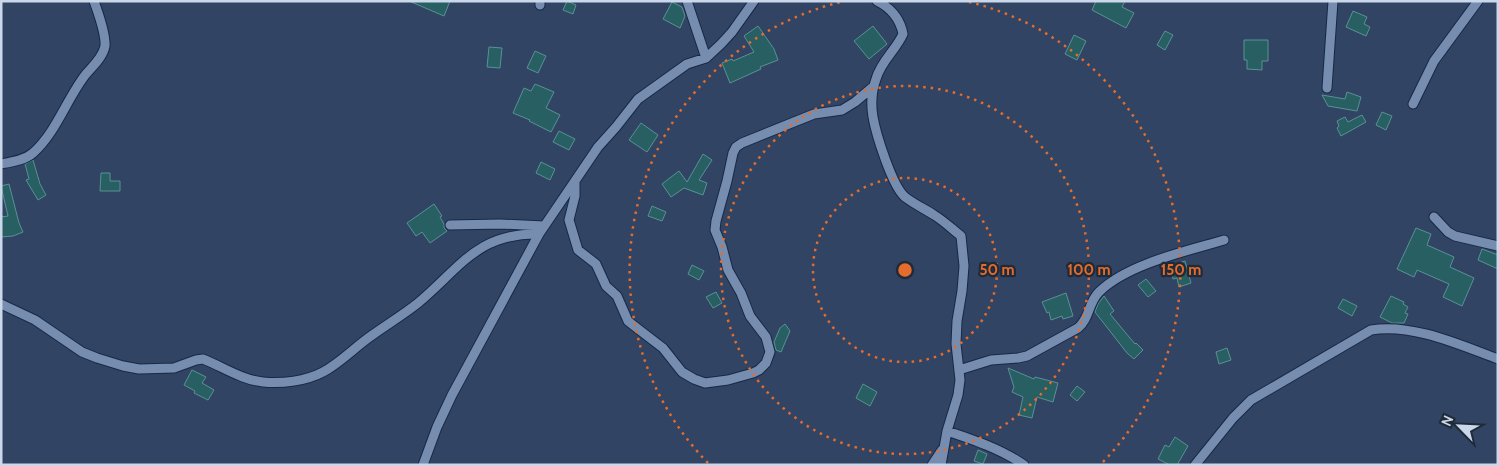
<svg xmlns="http://www.w3.org/2000/svg" width="1499" height="466" font-family="Cabin,sans-serif">
<style>
.building{fill:#275f62;stroke:#5a9194}
.lines{fill:none;stroke-linecap:round;stroke-linejoin:round}
.minor-casing{stroke:#182947;stroke-width:11}
.minor{stroke:#778db0;stroke-width:9}
.ring{fill:none;stroke:#e46c2d;stroke-width:2.5;stroke-dasharray:2.5 5}
.centre{fill:#e46c2d;stroke:#212a38;stroke-width:2.5}
.ring-label{font-size:15px;text-anchor:middle;font-weight:bold;fill:#e46c2d;stroke:#212a38;stroke-width:4.5;stroke-linejoin:round;paint-order:stroke}
</style>
<rect width="100%" height="100%" fill="#314463"/>
<path class="building" d="M409,1H450L444,16Z
M567,1L576,5L573,14L563,10Z
M1096,1H1125L1122,7L1134,13L1126,28L1092,10Z
M672,2L682,7L685,16L680,28L663,19Z
M1353,11L1367,17L1364,24L1370,27L1366,36L1346,27Z
M758,26L774,49L778,60L760,67L761,69L730,83L722,63L732,59L733,61L754,52L744,36Z
M873,26L887,44L869,59L854,41Z
M1165,31L1173,35L1165,50L1157,45Z
M1074,35L1086,41L1077,60L1065,54Z
M1244,40H1268V61H1262V70L1247,69V60H1244Z
M489,47L502,48L500,68L487,67Z
M535,51L546,56L538,73L527,68Z
M535,84L554,92L546,108L560,115L551,132L529,121L530,120L513,113L524,88L531,91Z
M1347,92L1361,97L1357,111L1328,106L1322,95L1345,99Z
M1382,112L1392,116L1386,130L1376,125Z
M1362,115L1366,122L1341,136L1337,128L1339,126L1337,121L1345,117L1348,122Z
M641,123L658,135L647,152L629,140Z
M559,131L575,139L569,150L553,142Z
M703,154L712,160L699,180L707,183L703,195L684,188L671,197L662,184L679,171L687,182Z
M33,160L40,184L46,195L38,200L26,180L29,179L25,164Z
M541,162L555,169L550,180L536,173Z
M101,173H110V181H120V191H100Z
M9,184L19,223L23,232L13,236L1,237V217L8,216L1,186Z
M434,204L442,216L440,217L444,224V228L447,231L430,243L422,232L416,236L407,223Z
M652,206L666,212L662,221L648,216Z
M1416,228L1431,234L1427,245L1454,257L1450,267L1474,278L1462,306L1443,297L1449,284L1417,270L1414,277L1397,269Z
M1482,249L1498,255V269L1478,260Z
M1185,261L1191,283L1179,287L1177,278L1173,279L1170,266Z
M692,265L704,271L699,280L688,274Z
M1146,279L1156,291L1148,297L1138,285Z
M716,292L722,303L713,308L706,297Z
M1066,293L1073,316L1063,319L1062,316L1051,320L1049,312L1047,313L1042,302Z
M1104,296L1114,311L1110,314L1135,344L1136,343L1143,350L1134,359L1127,353L1095,312L1098,304Z
M1391,296L1404,302L1403,304L1408,307L1405,313L1408,314L1404,323H1392L1380,317Z
M1343,299L1357,306L1352,316L1338,308Z
M785,324L790,331L781,352L776,350L774,342L780,328Z
M1227,348L1231,360L1219,364L1216,352Z
M1008,368L1034,379L1035,377L1058,383L1053,402L1037,397L1032,418L1019,415L1023,397L1012,392L1014,387Z
M192,370L206,377L202,383L214,390L208,400L194,393L195,391L184,385Z
M863,384L877,392L870,406L856,398Z
M1077,386L1085,392L1077,401L1070,395Z
M1175,437L1188,446L1177,465H1170L1158,459L1165,445L1169,447Z
M978,450L987,454L983,464L974,461Z"/>
<g class="lines">
<defs>
<path id="minor" d="M540,1V5
M687,1L706,58
M877,1C891,8 900,18 903,34C896,50 881,61 876,79C872,90 871,105 873,117C876,134 892,186 905,197C914,204 925,209 934,215C944,221 952,229 961,236L964,266L962,291L957,321L956,344L960,380L958,395L947,431L941,465
M1327,88L1333,1
M1413,104L1434,61L1478,1
M1,164C12,162 25,160 33,153C56,133 67,98 86,74C93,66 103,57 105,46C106,33 98,13 94,1
M575,181V196L569,220L578,250L596,264L606,286L617,296L628,321L633,325L663,348L682,372L694,379L705,383L728,380L753,373L759,370L766,363L770,352L766,337L750,316L741,293L728,270L722,247L715,230L716,221L727,181L733,153L736,147L742,143L814,114L842,110L855,102L874,86
M1434,217L1448,232L1455,236L1498,246
M450,225L500,224L544,226
M1,304L35,320L82,352L97,358L123,366L139,369L174,368L196,360L203,359C223,367 242,380 263,382C282,384 306,381 323,372C340,363 355,347 371,336C386,325 403,315 418,303C460,268 477,233 539,234
M959,370L991,360L1018,358L1027,356L1078,328C1090,318 1088,303 1099,292C1127,264 1187,251 1224,240
M947,431C974,440 1001,449 1024,465
M423,465L437,427L452,395L539,234L598,147L616,127L638,99L687,64L706,58L721,44L732,32L754,1
M932,465L942,450
M1195,465L1233,418L1251,400L1371,330C1412,323 1460,345 1498,359"/>
</defs>
<use href="#minor" class="minor-casing"/>
<use href="#minor" class="minor"/>
</g>
<g class="ring">
<circle cx="905" cy="270" r="92"/>
<circle cx="905" cy="270" r="184"/>
<path d="M708 463A276 276 0 0 1 841 2M969 2A276 276 0 0 1 1102 463"/>
</g>
<circle cx="905" cy="270" r="8" class="centre"/>
<g class="ring-label">
<text x="997" y="275">50 m</text>
<text x="1089" y="275">100 m</text>
<text x="1181" y="275">150 m</text>
</g>
<rect width="1499" height="466" fill="none" stroke="#cbd7ea" stroke-width="5"/>
<g transform="translate(1459 426) rotate(294)" stroke="#212a38" stroke-width="4" paint-order="stroke">
<path d="M0-4L9 19L0 12L-9 19Z" fill="#cbd7ea"/>
<text y="-8" font-size="14" font-weight="bold" text-anchor="middle" fill="#cbd7ea">N</text>
</g>
</svg>
